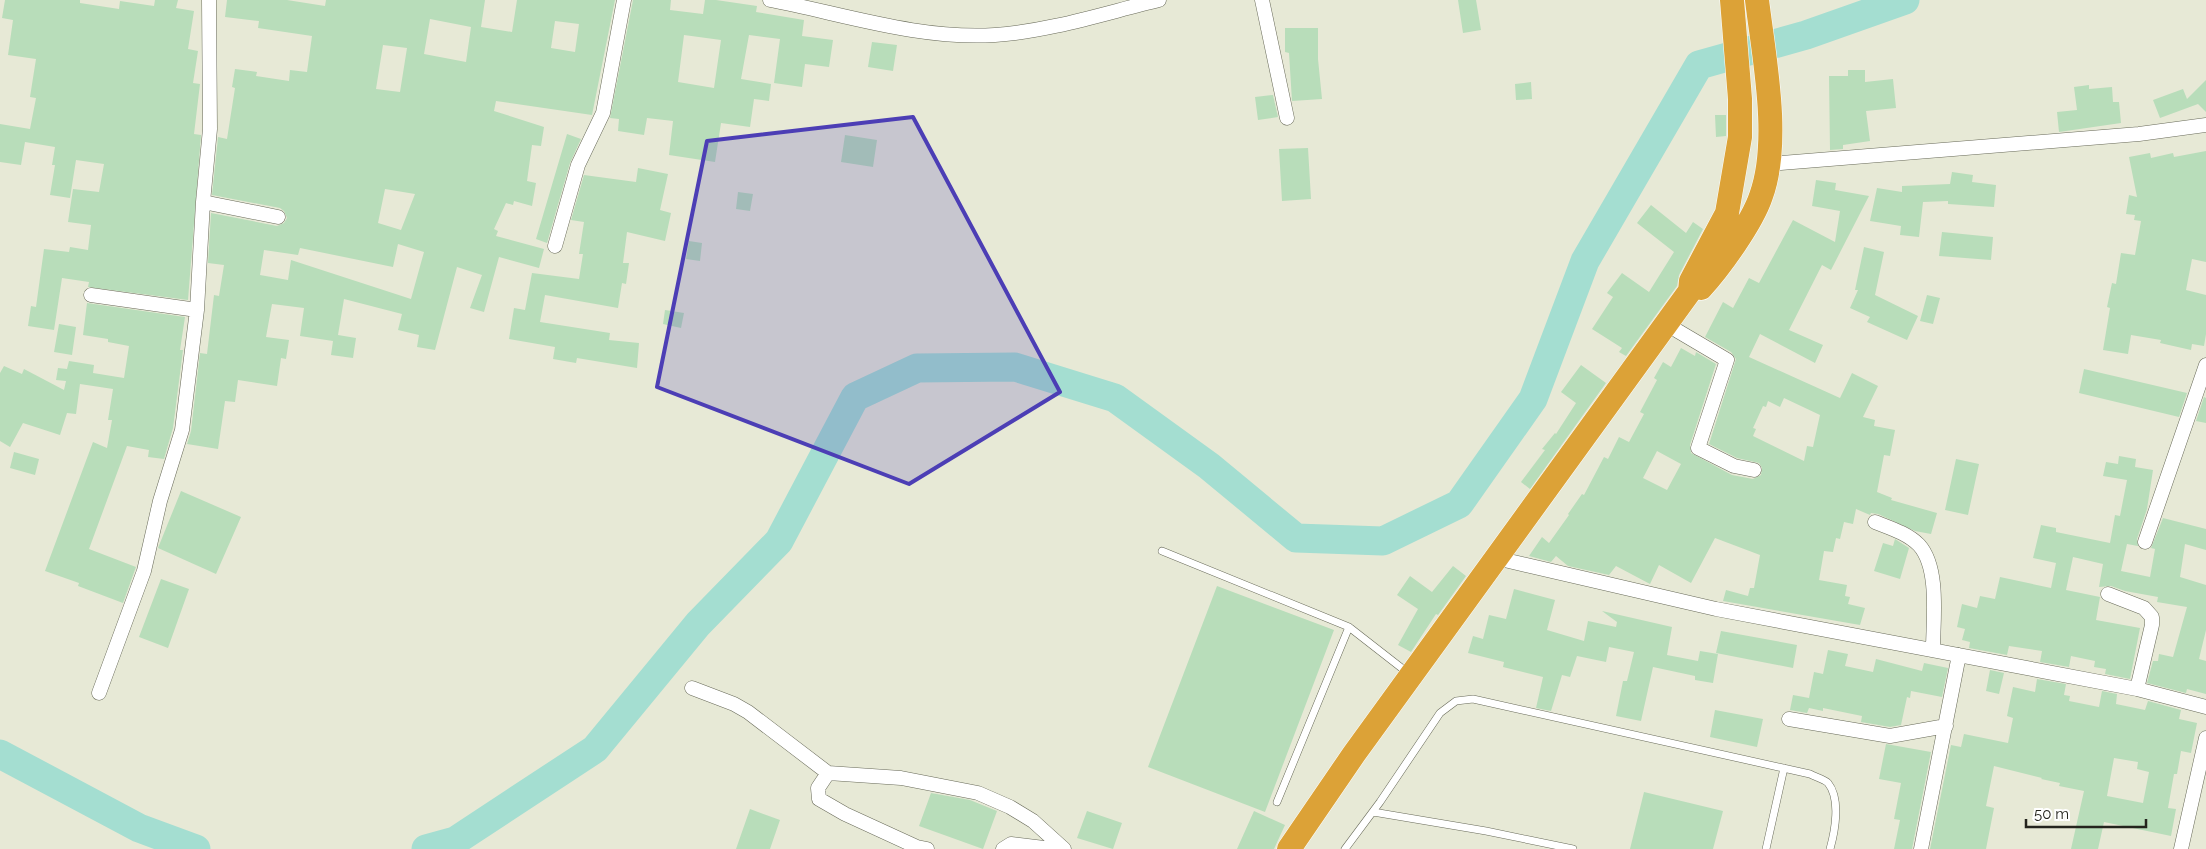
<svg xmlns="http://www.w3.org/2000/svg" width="2206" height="849" font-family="Raleway,sans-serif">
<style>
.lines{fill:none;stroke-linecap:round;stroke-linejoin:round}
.river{stroke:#a4ded1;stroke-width:29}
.building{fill:#b8ddba;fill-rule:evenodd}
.lane-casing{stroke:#686a59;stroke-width:8}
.street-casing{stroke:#686a59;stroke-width:15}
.highway-casing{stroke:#fff;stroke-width:25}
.lane{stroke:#fff;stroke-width:7}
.street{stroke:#fff;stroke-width:14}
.highway{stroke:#dca237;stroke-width:24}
.marked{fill:#4c3eb5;fill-opacity:0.2;stroke:#4c3eb5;stroke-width:4;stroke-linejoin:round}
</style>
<rect width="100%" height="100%" fill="#e7e9d6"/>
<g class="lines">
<path class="river" d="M0,754L139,828L196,849
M426,849L455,841L595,749L698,624L779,541L855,397L917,368L1015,367L1115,398L1209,466L1296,538L1383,541L1459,504L1533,399L1585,261L1699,65L1806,35L1905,0"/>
</g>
<path class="building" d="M5,0H80V3L119,9L120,1L154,6L155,0H178L176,8L194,11L188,49L198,51L193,83L200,84L194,134L201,135L188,300L88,287L89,282L62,278L54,330L28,326L31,306L36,307L44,249L69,252L70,247L88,250L91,225L68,222L73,189L99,192L104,164L76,160L70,198L50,195L55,165H52L55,147L25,142L21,165L0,162V124L30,129L36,98L30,97L36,59L8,55L13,20L2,18Z
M227,0H287L325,6L326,0H485L481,27L512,32L517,0H615L592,115L496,101L494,111L544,127L541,146L532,145L527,181L536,183L532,206L514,201L513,205L506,203L494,229L498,231L496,236L544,249L539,268L499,257L484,312L470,308L482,275L457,267L435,350L417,347L419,335L398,330L402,314L344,299L338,335L356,338L353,358L331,355L333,341L300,336L304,308L272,304L266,337L289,340L286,359L281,358L277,386L238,380L235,402L225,401L218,449L187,444L191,431L200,353L207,354L214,295L219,296L224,265L208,263L211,213L277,226L284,223L287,218L284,211L280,208L212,195L218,137L227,139L235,88L232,87L235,69L257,72L256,76L289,81L290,70L307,72L312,36L258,28L259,21L225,17ZM430,19L471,27L466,62L424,54ZM555,21L579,24L575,52L551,48ZM383,45L407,48L400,92L376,89ZM385,189L415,194L401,230L378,223ZM398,244L424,252L411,299L291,260L288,280L260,275L264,250L298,255L300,248L393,267Z
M633,0H671L670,10L703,14L705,0H716L757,6L756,12L804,20L802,36L833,40L829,67L805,64L802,87L774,83L780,39L749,35L741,79L771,84L769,101L754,99L750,127L721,123L715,162L669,155L673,121L647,118L644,135L618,131L619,119L610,118ZM684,35L721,40L714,88L678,82Z
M1458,0H1476L1481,30L1463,33Z
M1285,28H1318V59L1322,99L1292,101L1289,53L1285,52Z
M872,42L897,45L893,71L868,67Z
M1848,70H1865V82L1893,79L1896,108L1866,111L1870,141L1843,145V149L1830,150L1829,76H1848Z
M2206,80V112L2198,104L2160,118L2153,100L2183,89L2187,99Z
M1531,82L1532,99L1516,100L1515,84Z
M2089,85V89L2112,87L2113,102H2119L2121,123L2059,132L2057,112L2077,110L2074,87Z
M1273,95L1278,117L1258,120L1255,97Z
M1715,115H1726V136L1716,137Z
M567,134L581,139L570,163L547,243L536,239Z
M845,135L877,140L873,167L841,162Z
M1308,148L1311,199L1282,201L1279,149Z
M2206,151V262L2192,259L2186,290L2206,295V334L2204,346L2192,344L2191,350L2160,343L2161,340L2131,335L2128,354L2103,350L2110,308L2107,307L2112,283L2116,284L2121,253L2135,255L2141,221L2134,220L2135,215L2126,214L2129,195L2137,197L2129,157L2150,153L2151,158L2173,153L2174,157Z
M638,168L668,174L660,210L671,213L665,241L627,232L623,263H629L626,284L622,283L618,308L545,295L540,322L610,333L609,340L639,343L637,368L577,358L576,363L553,359L555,347L509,339L514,308L525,310L532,273L579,279L583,254H579L584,222L571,220L584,175L636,182Z
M1952,172L1973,175L1972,182L1996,185L1994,207L1948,204V201L1923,202L1919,237L1900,235L1901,226L1870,221L1877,188L1902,192V186L1950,184Z
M1816,180L1836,183L1835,190L1869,196L1831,270L1822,265L1789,330L1823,345L1815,363L1760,334L1749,357L1840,398L1852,373L1878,386L1863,417L1875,420L1874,426L1895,430L1890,456L1884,455L1877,492L1892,498L1891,500L1937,513L1931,534L1915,531L1878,514L1871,513L1870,515L1856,509L1853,524L1844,522L1840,539L1836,538L1833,552L1824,551L1819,580L1847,585L1845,596L1850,597L1848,604L1865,608L1860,625L1723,601L1726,590L1748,596L1750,588H1754L1760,555L1715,538L1691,583L1659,565L1650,584L1616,566L1609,575L1568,566L1556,556L1551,562L1529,556L1542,537L1549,543L1569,515L1568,514L1582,494L1584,495L1604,457L1608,459L1619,437L1629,442L1644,414L1640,412L1657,380L1654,378L1663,362L1671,367L1681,348L1695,356L1696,352L1716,364L1690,445L1691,453L1732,475L1753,479L1761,475L1762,468L1759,463L1737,458L1709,444L1736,359L1731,352L1705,337L1723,302L1733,308L1749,278L1759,283L1793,220L1835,242L1840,211L1812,206ZM1784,398L1820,415L1813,447L1807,446L1804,461L1753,436L1756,429L1753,428L1763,406L1766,407L1768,401L1780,407ZM1657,451L1681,464L1667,490L1643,478Z
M738,192L753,194L750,211L736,209Z
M1651,205L1686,233L1693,222L1703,229L1679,275L1677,286L1626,356L1619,352L1622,348L1592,329L1613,297L1607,293L1622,273L1649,292L1674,252L1637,223Z
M1942,232L1993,237L1991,260L1939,256Z
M689,241L702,243L700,261L686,259Z
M1864,247L1884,252L1875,295L1918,316L1907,340L1867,322L1870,317L1850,308L1858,290H1855Z
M1927,295L1940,298L1933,324L1920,321Z
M87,303L185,317L180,350H183L173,428L164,459L148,457L149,450L127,446L89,549L136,567L123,603L78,586L79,583L45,571L93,442L107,448L112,420H108L113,389L80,384L76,414L67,413L60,435L23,423L10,447L0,441V373L4,366L22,374L24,369L64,390L66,381L56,380L58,368L67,369L69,361L94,365L93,373L124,378L129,346L108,342V339L83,335Z
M665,310L684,313L681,328L663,324Z
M59,324L76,327L72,355L54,352Z
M1581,365L1606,383L1530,489L1521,482L1545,450L1542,449L1555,433L1556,434L1576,403L1561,392Z
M2084,369L2187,393L2179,417L2079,393Z
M2204,397L2206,398V423L2196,421Z
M14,452L39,459L35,475L10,468Z
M2119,456L2136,459L2135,467L2153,470L2147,509L2137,539L2138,546L2127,544L2121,571L2150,577L2155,549L2151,548L2163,518L2206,529V550L2185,544L2180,577L2206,585V630L2199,659L2206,661V694L2187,689L2186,693L2147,683L2153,661H2158L2159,654L2173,657L2187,607L2157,602L2158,597L2125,591L2111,586L2099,587L2103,564L2073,557L2066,590L2100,597L2096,620L2140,628L2130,679L2105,674L2106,669L2094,667L2095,661L2071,656L2069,667L2040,662L2042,651L2009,646L2007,655L1969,648L1970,642L1962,640L1965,629L1957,627L1962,604L1977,608L1980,596L1995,599L2000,577L2051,588L2056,563L2033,558L2041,525L2056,528V532L2110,543L2115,515L2120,516L2127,480L2103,476L2106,462L2118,464Z
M1956,459L1979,464L1968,515L1945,510Z
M181,491L241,517L216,574L158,548Z
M1895,539L1909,548L1900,579L1874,571L1883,543L1893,546Z
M1453,566L1466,576L1438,615L1436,614L1411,652L1398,645L1418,609L1397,595L1410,576L1432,592Z
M161,579L189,589L168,648L139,637Z
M1217,586L1334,630L1265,812L1148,767Z
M1514,589L1555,600L1547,630L1584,641L1588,621L1616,627L1617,622L1602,611L1672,627L1667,655L1698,661L1700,651L1718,654L1713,683L1695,680V676L1653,667L1641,721L1616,716L1623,681H1627L1634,652L1609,647L1606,662L1577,656L1570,677L1562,675L1551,711L1536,708L1543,677L1503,667L1504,662L1468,653L1473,636L1483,639L1489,615L1506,619Z
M1721,631L1797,645L1793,668L1716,653Z
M1828,650L1848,654L1845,666L1873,672L1876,659L1922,671L1924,663L1948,668L1942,697L1911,691L1910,698L1907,697L1901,725L1890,727L1861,722L1862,716L1823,708V711L1809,708L1807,713L1790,710L1793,695L1809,698L1814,672L1823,674Z
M1990,670L2004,673L1999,694L1986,691Z
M2037,679L2066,684L2064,695L2070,696L2069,701L2099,707L2102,691L2117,694L2116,704L2145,710L2148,701L2181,710L2179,719L2197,723L2191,753L2181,751L2177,774H2174L2168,808L2176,809L2171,836L2104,822L2098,849H2071L2084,791L2059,786L2060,783L2041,779L2042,778L1994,766L1986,806L1994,808L1986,849H1930L1951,745L1961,747L1964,734L2008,743L2013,718L2007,716L2013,687L2035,692ZM2114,758L2138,762L2137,769L2149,772L2143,803L2107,796Z
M1715,710L1763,719L1757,747L1710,737Z
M1886,744L1931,752L1912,849H1894L1900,820L1894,819L1901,783L1879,779Z
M1644,792L1723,811L1713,849H1630Z
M931,793L970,800L997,811L983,849L919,826Z
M750,809L780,820L770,849H736Z
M1087,811L1122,823L1113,849L1077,838Z
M1254,811L1285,825L1274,849H1237Z"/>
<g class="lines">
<defs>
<path id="lane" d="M1162,551L1349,627L1408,673
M1277,802L1349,627
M1373,812L1486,831L1573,849
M1345,849L1380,802L1440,713L1456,701L1473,699L1810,774C1815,777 1824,779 1828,783C1841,799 1835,831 1830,849
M1766,849L1784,768"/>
<path id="street" d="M770,0C843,14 920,40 995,35C1051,31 1105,13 1159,0
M1262,0L1287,118
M1769,164L2139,134L2206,125
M203,202L278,217
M555,246L578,165L603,113L624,0
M91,295L197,310
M1666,324L1727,360L1698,448L1734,466L1754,470
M1875,522C1890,528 1907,533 1919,545C1940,568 1933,621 1933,650
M2145,542L2206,365
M1496,558L1716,609L2137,689L2206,707
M2108,594L2144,608L2152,617V625L2137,689
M692,688L734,704L748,712L828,773L901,778L978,793L1010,807L1033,821L1064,849
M99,693L144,571L160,501L182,430L197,310L203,202L210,129L209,0
M1789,719L1890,736L1946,726
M828,773L818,788L819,799L845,814L917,847L927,849
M1003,849L1011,844L1052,849
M1921,849L1959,655
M2181,849L2206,738"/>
<path id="highway" d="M1701,288C1720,267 1752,223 1761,196C1781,141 1764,58 1757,0
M1289,849L1354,754L1690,291L1691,281L1727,213L1740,137V99L1732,0"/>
</defs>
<use href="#lane" class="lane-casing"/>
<use href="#street" class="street-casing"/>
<use href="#highway" class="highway-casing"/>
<use href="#lane" class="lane"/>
<use href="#street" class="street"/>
<use href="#highway" class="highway"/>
</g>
<path class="marked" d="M913,117L1060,392L909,484L657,387L707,141Z"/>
<path d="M2026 819v8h120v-8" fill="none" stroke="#24241d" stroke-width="2.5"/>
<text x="2034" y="819" font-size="15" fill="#24241d" stroke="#ffffff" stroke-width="4" paint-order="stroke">50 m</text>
</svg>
